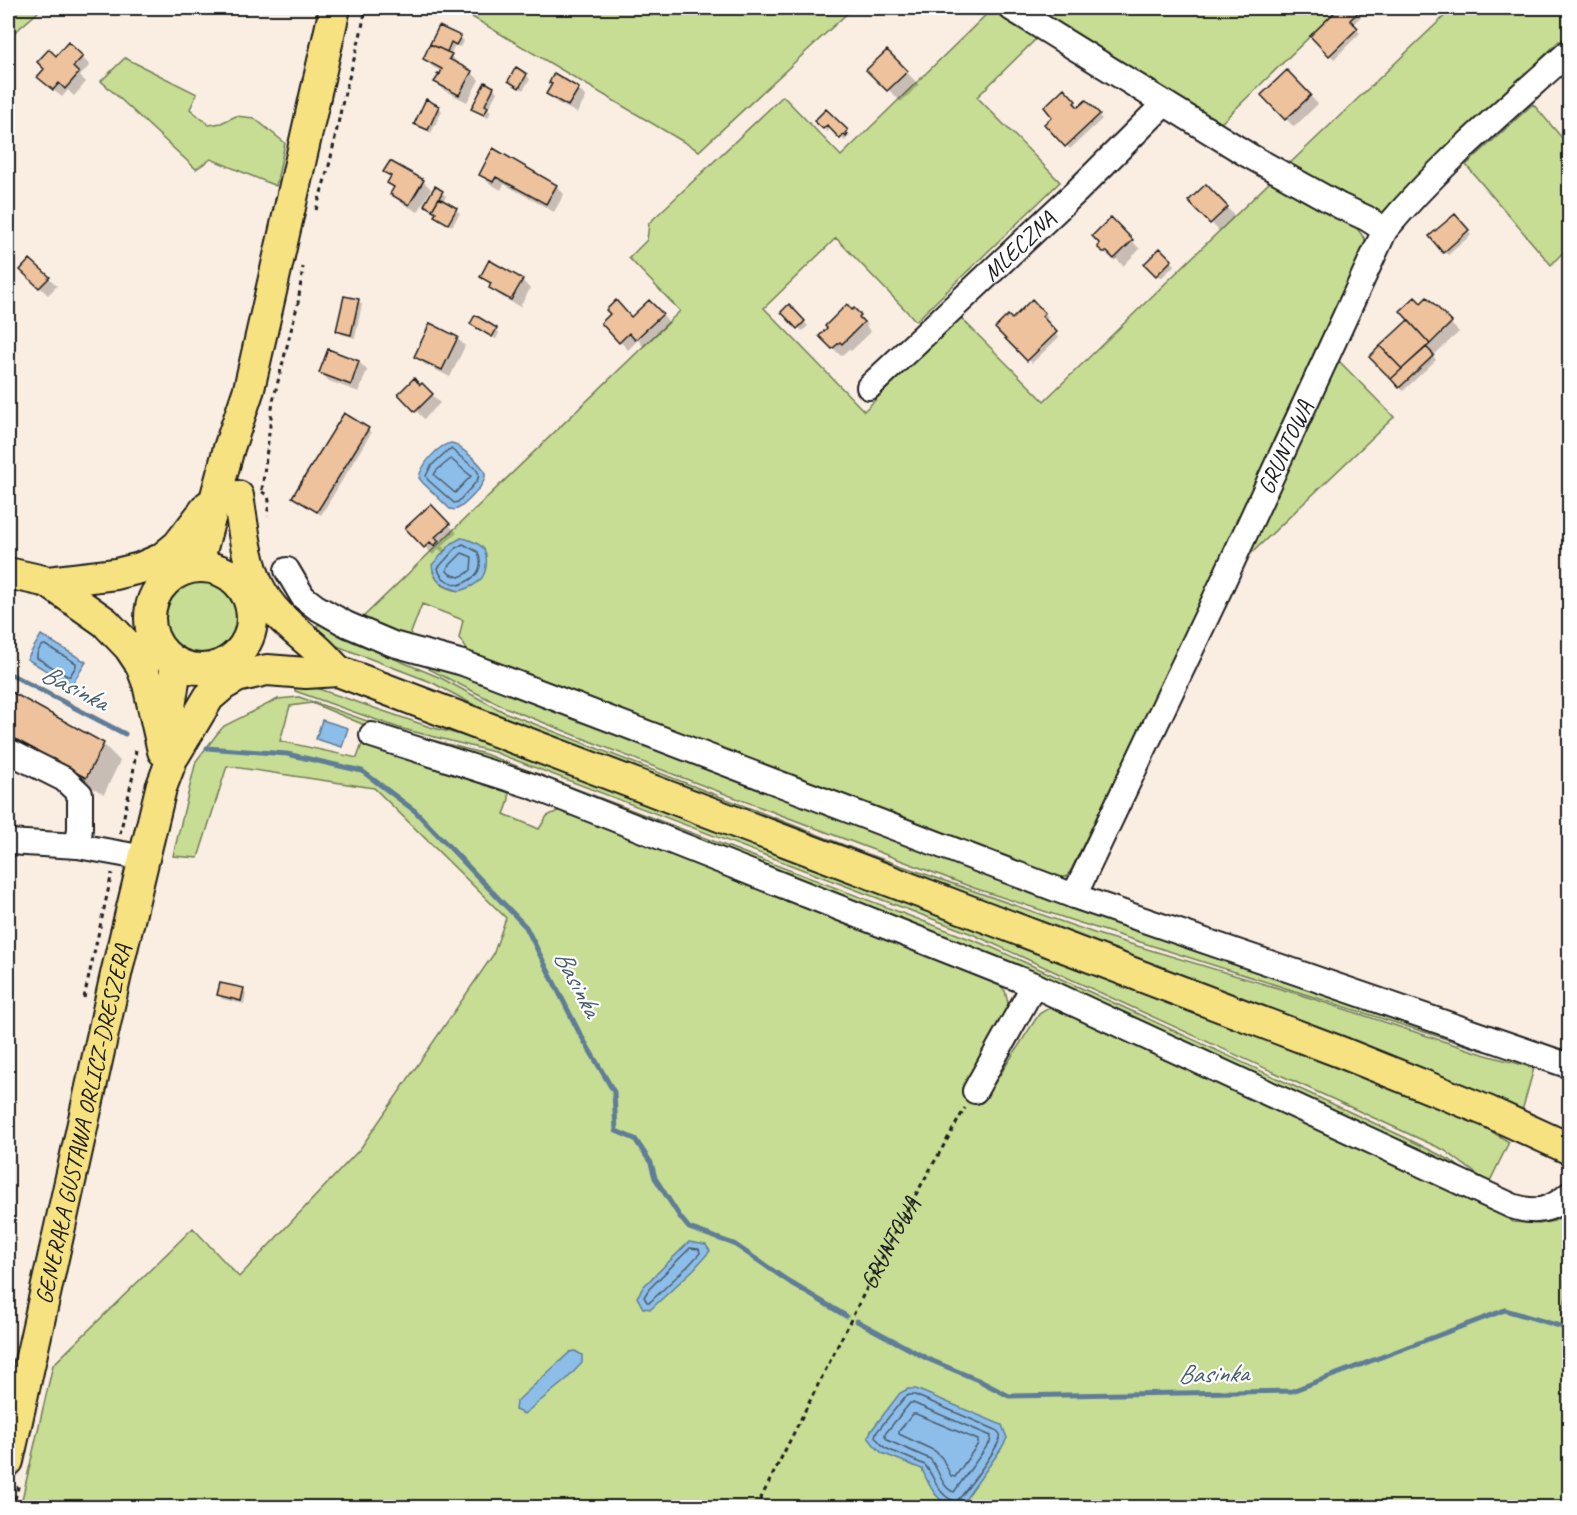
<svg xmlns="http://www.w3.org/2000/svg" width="1577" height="1515" font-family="Caveat,sans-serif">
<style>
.green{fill:#c6dd93;stroke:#717c58;stroke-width:1.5;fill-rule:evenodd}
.water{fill:#8dbee9;stroke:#607d97;stroke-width:1.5}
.shadow{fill:#0003}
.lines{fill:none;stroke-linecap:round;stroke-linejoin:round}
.shore{stroke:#495d6e;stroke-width:1.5}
.stream{stroke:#607d97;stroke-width:5}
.building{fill:#edc29d;stroke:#1c1c1c;stroke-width:1.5}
.minor-casing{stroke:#1c1c1c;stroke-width:28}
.major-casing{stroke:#1c1c1c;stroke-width:34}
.path{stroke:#1c1c1c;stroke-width:3;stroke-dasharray:4.5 4.5;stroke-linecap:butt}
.minor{stroke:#fff;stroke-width:24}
.major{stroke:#f7e281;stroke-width:30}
.labels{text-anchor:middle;stroke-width:4.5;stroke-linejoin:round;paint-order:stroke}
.street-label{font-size:24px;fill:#1c1c1c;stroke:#fff}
.water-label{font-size:26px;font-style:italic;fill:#495d6e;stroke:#fff}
</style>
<rect width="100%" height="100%" fill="#faede2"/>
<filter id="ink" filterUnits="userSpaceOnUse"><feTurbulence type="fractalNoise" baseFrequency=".0167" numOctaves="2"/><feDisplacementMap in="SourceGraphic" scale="12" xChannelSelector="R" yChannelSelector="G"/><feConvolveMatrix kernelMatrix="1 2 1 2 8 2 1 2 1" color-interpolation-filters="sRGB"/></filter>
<g filter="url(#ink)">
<path class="green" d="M8,8H41L37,13L8,38Z
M479,8H853L699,151L472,17Z
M993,8L1023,25L1039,36L977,97L1060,182L916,321L836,238L764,308L864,411L960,317L1044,401L1271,181L1349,218L1365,239L1364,259L1323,348L1071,870L1067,876L1061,878L470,654L459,638L463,620L422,604L409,638L359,621L680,311L629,258L647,240L649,223L783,96L841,156ZM466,539L478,545C488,574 488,578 459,591C446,588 438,585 433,572Z
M1031,8H1339L1219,125Z
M1453,8H1569V41L1565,46L1559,41L1388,210L1382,213L1373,211L1286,167Z
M125,58L197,94L190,109L209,125L221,123L236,116L254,118L285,143L276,186L211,159L196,169L101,81Z
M1533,104L1569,146V246L1551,265L1466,165Z
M1339,361L1394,417L1238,566Z
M162 619a38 38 0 1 1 76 0a38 38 0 1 1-76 0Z
M319,624L344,638L441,678L504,712L862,852L1097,934L1301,995L1486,1055L1534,1068L1522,1111L497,717L431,682L337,646L310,633Z
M433,661L1522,1059L1481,1050L1074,921L974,888L670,773L502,706L429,669Z
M296,684L307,685L430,727L484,741L1142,992L1476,1122L1509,1142L1489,1183L1444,1150L972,934L494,752L399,728L295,691Z
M299,697L387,728L485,754L991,947L1125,1008L1404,1137L1450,1160L1478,1181L1045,980L367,726L312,703L290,706L280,741L357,758L362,744L502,784C513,793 509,802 504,814L539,829L547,816L562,809L936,955L943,962L1001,986L1005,991L1009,1007L965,1087L985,1098L1039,1014L1052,1006L1505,1215L1513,1222L1539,1224L1554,1221L1569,1212V1283L1562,1315L1570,1316L1569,1507L20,1508L53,1365L193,1228L239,1277L360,1149L493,955L506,918L374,788L227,766L198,858L173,856L196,761L217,734L224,726L278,699Z"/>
<path class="water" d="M451,443L455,444C463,450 484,464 485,474C487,483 467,503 459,508C455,510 455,510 450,509L423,483L419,478C421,465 438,445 451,443Z
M461,538C466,538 480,544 483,548C488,554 487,569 483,576C479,584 468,588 460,591C444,587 434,582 432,565L452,543Z
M41,635L86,662L71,686L27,659Z
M322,720L348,728L342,747L316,739Z
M689,1242L706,1245L710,1251L694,1269L651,1309L643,1308L637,1297L644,1286Z
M575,1351L582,1355V1363L566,1380L524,1414L515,1410L516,1402L570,1352Z
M908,1389H916L1002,1425L1007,1438L1001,1449L960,1507C939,1508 929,1486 922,1469L882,1453L874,1445L868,1437L871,1431L900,1393Z"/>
<path class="shadow" d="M463,8H472L469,12Z
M1342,8H1370L1352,25L1360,33L1334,59L1312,36Z
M440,28L460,37L464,41L460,47L455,45L450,55L459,64L458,65L471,72L479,80L467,102L445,91L437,83L443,72L433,67L424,59Z
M68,45L90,65L80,76L86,82L74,96L68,90L62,97L47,85L46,69Z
M887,52L919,85L901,102L869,70Z
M1287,72L1318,104L1294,127L1263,95Z
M526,75L530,79L523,90L510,81Z
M553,85L578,89L586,97L577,113L556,102L548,94Z
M493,88L497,92L488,109L491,111L488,118L477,112L473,108Z
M1064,91L1080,107L1086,102L1102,119L1070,149L1047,124L1054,117Z
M426,101L438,107L442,111L431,133L419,127L416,123Z
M826,111L850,135L849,137L851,139L848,137L845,141L831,128L827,132L816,121Z
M385,171L423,181L431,189L418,212L400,202L392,193L395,189L389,183L392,178Z
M480,174L556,186L564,194L554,212L504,184L501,190L489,183Z
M1206,186L1235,216L1219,231L1190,201Z
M435,188L446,196L443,201L460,213L452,226L439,219L436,216L438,213L430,208Z
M1111,220L1140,249L1123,266L1117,259L1113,260L1104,251Z
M1458,220L1471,235L1448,255L1444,252Z
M1160,250L1175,265L1161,278L1146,264Z
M8,257L16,265L8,273Z
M481,276L522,280L530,289L520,307L499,295L491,287L492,286Z
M30,278H49L57,286L48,295Z
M1427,299L1459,332L1433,356L1436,360L1403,391L1371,357L1410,320L1421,305Z
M358,301L362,304L355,338L341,334L338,331Z
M1032,301L1048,317L1044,321L1059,337L1032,363L997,328L1012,321Z
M649,302L670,323L644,347L638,340L628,350L603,323L632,319Z
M789,306L808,326L802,331L783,312Z
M854,310L868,325L866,326L871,332L851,351L849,349L841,356L821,336Z
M472,324L496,329L499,333L496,339L475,328Z
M457,338L465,346L450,377L424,364L416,356Z
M359,362L367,370L359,392L329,381L321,373Z
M423,385L440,403L424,419L400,394L420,387Z
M368,429L371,433L321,515L294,497Z
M431,506L457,533L442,546L446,550L443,553L439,549L433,555L407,528Z
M8,692L103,744L120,761L104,794L8,741Z
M243,990L246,993L244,1004L222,999L219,995Z"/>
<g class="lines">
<path class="shore" d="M451,449L477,470L479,475L477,481L458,502L454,503L428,480L426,476L431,466L448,450Z
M451,459L471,476L455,493L434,475L437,470Z
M463,544L478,552C485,570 475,579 459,585C448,582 440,579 438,568L456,548Z
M462,553L472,557L471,570L466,574L459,577L450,574L447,571V568Z
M45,645L76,663V666L70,676H67L37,658C36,654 40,645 45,645Z
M690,1248L699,1249L700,1253L689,1265L650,1302H647L644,1297L649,1289Z
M909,1395H915L996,1430C999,1433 1001,1434 1000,1438C998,1448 964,1494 956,1502C937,1495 936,1479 925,1465L885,1448L875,1437L876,1433L904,1398Z
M910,1403H913L991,1436L990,1442L954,1492C941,1488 939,1468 930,1459L889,1441L885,1437V1434Z
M913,1414H916L978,1440V1444L955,1477L951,1476L942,1458L935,1451L899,1434V1431Z"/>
<path class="stream" d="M8,673L125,734
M207,748L287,754L362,771L415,811L526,927L579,1032L614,1092L616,1131L635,1139L651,1163L655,1178L680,1217L689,1228L734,1244L791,1283L846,1316
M857,1321L928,1359L978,1380L1009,1396L1292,1391L1505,1310L1570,1329"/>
</g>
<path class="building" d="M1339,8H1363L1350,20L1358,28L1329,56L1310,36Z
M439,26L461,36L456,45L451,42L447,52L430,44Z
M68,42L83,56L73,67L79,73L65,89L59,83L53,90L37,77L44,69L37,62L49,49L56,56Z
M430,44L452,54L449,59L472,71L459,95L434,82L439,75L437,74L438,73L440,74L442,69L423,59Z
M887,50L908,71L887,91L866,70Z
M516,67L527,74L519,88L508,81Z
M1287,70L1311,95L1285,120L1261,95Z
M554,73L579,88L568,106L546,94L552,84L549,83Z
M485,82L494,87L485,105L488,107L484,115L471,109Z
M1064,88L1076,101L1074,103L1078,107L1086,100L1100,114L1065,147L1044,124L1052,117L1044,107Z
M426,99L439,106L428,130L414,124Z
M826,109L848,130L846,132L848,134L846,137L844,134L840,139L827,125L823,129L814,121Z
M493,148L557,185L546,204L496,177L493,182L479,175Z
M390,161L424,180L409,205L390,194L394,187L387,183L391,176L383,172Z
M1206,184L1228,207L1210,224L1188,201Z
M435,186L443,191L432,210L424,205Z
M439,198L457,208L448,224L434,216L436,212L432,210Z
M1455,214L1469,230L1443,253L1429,236Z
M1111,217L1133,240L1114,259L1107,252H1103L1098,248L1099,243L1092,236Z
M1160,248L1172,260L1156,276L1144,264Z
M30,259L50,277L39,288L20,270Z
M489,260L523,279L511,300L489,288L491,283L480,277Z
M344,296L359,299L351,335L336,331Z
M1415,297L1421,303L1427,297L1452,322L1430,344L1400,311Z
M1032,299L1045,313L1042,316L1057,332L1027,361L995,328L1008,315L1012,319Z
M616,300L631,317L649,300L663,314L635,340L629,333L619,343L601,323L610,314L606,310Z
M789,304L805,321L797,329L781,312Z
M847,304L852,310L854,308L861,315L859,317L864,322L842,344L840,342L832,349L819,336L827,328L825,326Z
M475,315L497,328L492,337L470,324Z
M1408,320L1430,344L1402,369L1380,346Z
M430,323L458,337L442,370L414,357Z
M1380,346L1402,369L1391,379L1369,357Z
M1426,347L1434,355L1399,388L1391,379Z
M328,349L359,361L351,385L319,373Z
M414,378L420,385L422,383L433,394L415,412L398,394Z
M344,413L369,428L317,512L292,497Z
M431,504L450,524L435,537L439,541L434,546L430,542L424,548L405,528Z
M8,690L104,743L86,778L8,735Z
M220,983L244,988L241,1001L217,995Z"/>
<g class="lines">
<defs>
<g id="minor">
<path d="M1011,8L1248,155L1340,206L1366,218L1385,230"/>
<path id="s2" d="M869,387L1077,191L1164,104"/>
<path d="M287,570L303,597L316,607L346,624L393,644L463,663L1074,896L1570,1066"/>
<path d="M372,735L532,786L1034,985L1512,1206C1536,1214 1550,1211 1570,1194"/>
<path d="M8,751L64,779L80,794V828L78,846"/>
<path d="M8,842L78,846L145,858"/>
<path id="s3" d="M1074,896L1215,599L1385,230C1440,164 1506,109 1570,51"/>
<path d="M975,1091L1034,985"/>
</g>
<g id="major">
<path d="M238,496C243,525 246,561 259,587C272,614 297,631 319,651C325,657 332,664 338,671"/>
<path d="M194,567L199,559L229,448L249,389L335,8"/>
<circle cx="201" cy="618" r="51"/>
<path d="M8,573L48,582L116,574L140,568L161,559L178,545L208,506"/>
<path d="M48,582L105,622L129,647L141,665L148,684L163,751"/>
<path d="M166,734L175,674V663"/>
<path d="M175,754L209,697L223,685L237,677L267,670L306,673L338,671L1343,1053L1487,1111L1570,1149"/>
<path id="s4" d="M8,1461L117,970L161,788L181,735"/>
</g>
</defs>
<use href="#minor" class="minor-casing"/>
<use href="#major" class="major-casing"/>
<g class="path">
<path d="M316,210L330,162L343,100L360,37L366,8"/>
<path d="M262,490L273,401L298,303L303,267"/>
<path d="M262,492C273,497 268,506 267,516"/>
<path d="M120,834L133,775L136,749"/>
<path d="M84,998L112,873"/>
<path d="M13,1508L19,1483"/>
<path id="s1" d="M756,1508L898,1226L965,1108"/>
</g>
<use href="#minor" class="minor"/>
<use href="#major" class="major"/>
</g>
</g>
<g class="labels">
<g class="street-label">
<text dy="8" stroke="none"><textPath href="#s2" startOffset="206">MLECZNA</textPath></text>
<text dy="8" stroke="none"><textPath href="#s3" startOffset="496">GRUNTOWA</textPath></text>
<text dy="8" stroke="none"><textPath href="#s4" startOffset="345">GENERAŁA GUSTAWA ORLICZ-DRESZERA</textPath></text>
<text dy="8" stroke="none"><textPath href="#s1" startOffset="297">GRUNTOWA</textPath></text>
</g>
<g class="water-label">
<text transform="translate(75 687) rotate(27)" y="9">Basinka</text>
<text transform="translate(578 983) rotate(62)" y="9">Basinka</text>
<text transform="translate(1213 1373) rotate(-1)" y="9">Basinka</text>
</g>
</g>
<rect width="1577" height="1515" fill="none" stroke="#fff" stroke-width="30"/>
<rect x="15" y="15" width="1547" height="1485" fill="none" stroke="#1c1c1c" stroke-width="2" filter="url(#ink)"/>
</svg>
